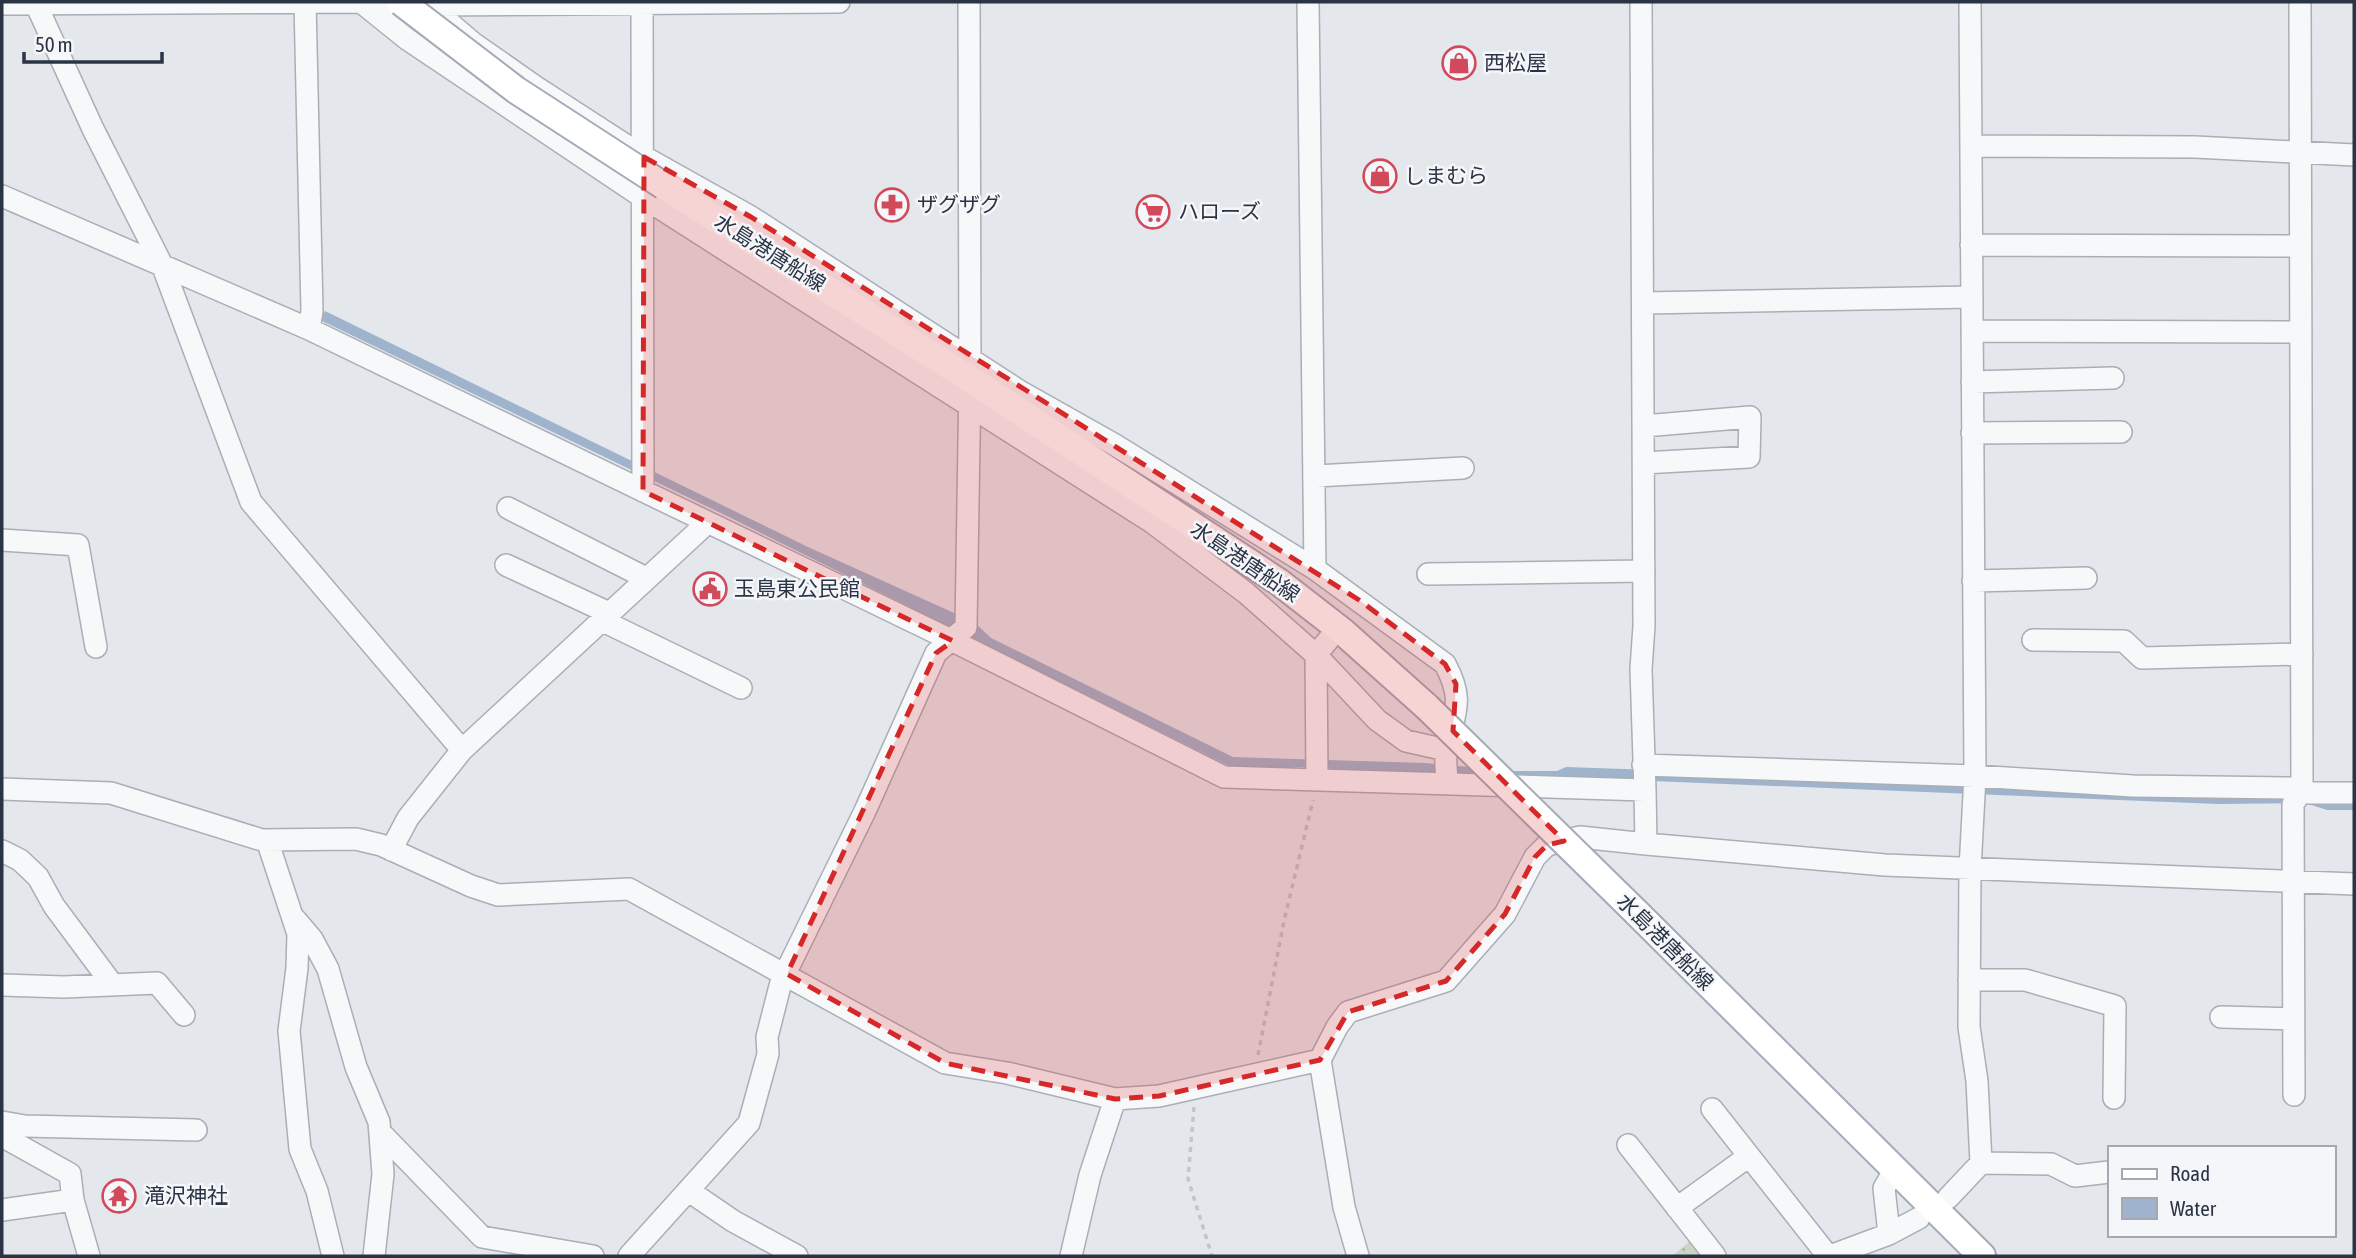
<svg xmlns="http://www.w3.org/2000/svg" width="2356" height="1258" font-family="'Asap Condensed','Noto Sans JP',sans-serif">
<style>
.green{fill:url(#green-dots)}
.water{fill:#9fb4cc}
.lines{fill:none;stroke-linecap:round;stroke-linejoin:round}
.minor-casing{stroke:#a9aeb7;stroke-width:24}
.major-casing{stroke:#a3abb8;stroke-width:30}
.path{stroke:#c2c5cb;stroke-width:3.5;stroke-dasharray:5 5;stroke-linecap:butt}
.minor{stroke:#f7f8fa;stroke-width:21}
.major{stroke:#fff;stroke-width:26}
.major-bridge-casing{stroke:#a3abb8;stroke-width:30;stroke-linecap:butt}
.major-bridge{stroke:#fff;stroke-width:26}
.marked{fill:#d62828;fill-opacity:0.2;stroke:#d62828;stroke-width:5;stroke-dasharray:14 9;stroke-linejoin:round}
.labels{text-anchor:middle;stroke-width:5;stroke-linejoin:round;paint-order:stroke}
.poi-label{font-size:21px;fill:#2b3445;stroke:#f4f6f9;text-anchor:start}
.street-label{font-size:21px;fill:#2b3445;stroke:#f4f6f9}
</style>
<defs>
<pattern id="green-dots" width="8" height="8" patternUnits="userSpaceOnUse" patternTransform="scale(1.75)"><rect width="8" height="8" fill="#c9d6c5"/><path d="M2 2h.1M6 6h.1" fill="none" stroke="#adb8ab" stroke-width="1.8" stroke-linecap="round"/></pattern>
</defs>
<rect width="100%" height="100%" fill="#e4e7ec"/>
<path class="green" d="M1690,1241L1702,1256H1672Z"/>
<path class="water" d="M325,311L808,547L974,622L991,638L1233,757L1425,763L1514,771H1557L1566,767L1652,770L2354,800V810H2327L2305,803L2218,804L1652,781L1636,777L1630,781L1324,771L1309,767L1233,768L731,518L320,320Z"/>
<g class="lines">
<defs>
<path id="minor" d="M35,2L93,129L163,267L251,502L462,750
M305,2L312,311L309,329
M361,2L407,39L644,198L1153,523L1246,593L1316,655L1377,720L1406,741L1446,750
M425,2L473,43L536,87L644,157L751,217L1021,392L1115,445L1315,569L1445,664C1465,701 1454,712 1447,749C1444,759 1447,772 1447,782
M642,2L643,491
M1308,2L1315,569
M2,4L361,2L428,5L839,2
M1971,146L2195,147L2354,155
M2,196L309,329L953,641L1224,777L1645,790L1641,669L1644,626L1641,2
M1971,245L2300,246
M1644,303L1972,297
M1972,331L2301,332
M1972,382L2113,378
M1972,433L2121,432
M1644,463L1749,457L1750,417L1644,426
M1316,476L1463,468
M508,508L646,578
M2,540L78,545L96,647
M506,565L609,613
M1428,574L1644,571
M1973,581L2086,578
M601,620L741,688
M2033,640L2124,641L2142,658L2302,654
M1643,765L1975,776L2133,786L2292,788L2308,793H2354
M1317,780L1316,655L1329,639
M2,789L111,793L262,840L356,839L381,845L471,886L498,895L629,889L945,1063L1007,1073L1115,1099L1159,1096L1320,1060
M1645,790L1646,844L1885,865L2354,884
M267,840L298,934L297,968L289,1031L300,1149L317,1191L333,1256
M391,850L408,818L462,750L707,523
M2,851L20,860L38,877L54,906L112,984
M295,919L312,939L328,969L356,1067L379,1122L383,1174L374,1256
M1969,980H2025L2115,1006L2114,1098
M2,985L64,987L157,983L184,1015
M2221,1017L2293,1019
M2294,1095L2293,804L2302,790L2300,2
M1712,1109L1828,1256
M2,1122L25,1126L196,1130
M381,1133L482,1237L593,1256
M2,1136L70,1174L73,1200L89,1256
M1628,1145L1715,1256
M1981,1163L2051,1164L2075,1176L2109,1172
M689,1191L733,1221L797,1256
M1948,1198L1981,1163L1977,1081L1969,1027L1970,869L1975,776L1970,2
M1677,1208L1749,1156
M2,1210L73,1200
M1889,1234L1884,1188L1894,1171
M629,1256L749,1123L768,1054L767,1037L781,982L865,811L936,653L966,627L970,379L969,2
M1071,1256L1090,1175L1115,1099
M1358,1256L1344,1207L1320,1060L1337,1027L1348,1012L1446,981L1505,914L1535,857L1547,845L1580,837L1646,844
M1830,1256L1889,1234L1919,1218"/>
<path id="major" d="M664,186L970,379L1279,582L1342,631L1427,707
M1636,912L1982,1256"/>
</defs>
<use href="#minor" class="minor-casing"/>
<use href="#major" class="major-casing"/>
<path class="path" d="M1258,1055L1284,921L1313,800
M1194,1107L1188,1179L1212,1256"/>
<use href="#minor" class="minor"/>
<use href="#major" class="major"/>
<defs>
<path id="major-bridge" d="M401,2L516,90L664,186
M1427,707L1636,912"/>
</defs>
<use href="#major-bridge" class="major-bridge-casing"/>
<use href="#major-bridge" class="major-bridge"/>
</g>
<path class="marked" d="M644,157L751,217L1359,600L1445,664L1456,684L1453,731L1564,841L1547,845L1535,857L1505,914L1446,981L1348,1012L1320,1060L1159,1096L1115,1099L945,1063L787,974L936,653L953,641L643,491Z"/>
<defs>
<symbol id="shop-ring" viewBox="-11 -11 22 22"><circle r="9.5" fill="#f4f6f9" stroke="#d1495b" stroke-width="1.5"/><path d="M-5-2.5h2.3a2.7 3.5 0 0 1 5.4 0H5L5.5 6h-11ZM-1.5-2.5h3a1.5 2.3 0 0 0-3 0Z" fill="#d1495b"/></symbol>
<symbol id="pharmacy-ring" viewBox="-11 -11 22 22"><circle r="9.5" fill="#f4f6f9" stroke="#d1495b" stroke-width="1.5"/><path d="M-2-6h4v4h4v4h-4v4h-4v-4h-4v-4h4Z" fill="#d1495b"/></symbol>
<symbol id="supermarket-ring" viewBox="-11 -11 22 22"><circle r="9.5" fill="#f4f6f9" stroke="#d1495b" stroke-width="1.5"/><path d="M-6-5.5h2.5l.6 2H6L4.5 2H-2.5L-4.4-4H-6ZM-1.5 3.2a1.3 1.3 0 1 0 .1 0ZM3 3.2a1.3 1.3 0 1 0 .1 0Z" fill="#d1495b"/></symbol>
<symbol id="civic-ring" viewBox="-11 -11 22 22"><circle r="9.5" fill="#f4f6f9" stroke="#d1495b" stroke-width="1.5"/><path d="M-.6-6.5H3V-4.5H.6V-3L4-1V1h2V6H-6V1h2V-1L-.6-3ZM-1.2 2.5V6h2.4V2.5Z" fill="#d1495b"/></symbol>
<symbol id="temple-ring" viewBox="-11 -11 22 22"><circle r="9.5" fill="#f4f6f9" stroke="#d1495b" stroke-width="1.5"/><path d="M0-6L5-2H3V0L6.5 2.5H4V6H1.5V3h-3V6H-4V2.5H-6.5L-3 0V-2H-5Z" fill="#d1495b"/></symbol>
</defs>
<g fill-rule="evenodd">
<use href="#shop-ring" x="1440" y="44" width="38" height="38"/>
<use href="#shop-ring" x="1361" y="157" width="38" height="38"/>
<use href="#pharmacy-ring" x="873" y="186" width="38" height="38"/>
<use href="#supermarket-ring" x="1134" y="193" width="38" height="38"/>
<use href="#civic-ring" x="691" y="570" width="38" height="38"/>
<use href="#temple-ring" x="100" y="1177" width="38" height="38"/>
</g>
<g class="labels">
<g class="poi-label">
<text x="1484" y="70">西松屋</text>
<text x="1404" y="183">しまむら</text>
<text x="917" y="212">ザグザグ</text>
<text x="1178" y="219">ハローズ</text>
<text x="734" y="596">玉島東公民館</text>
<text x="144" y="1203">滝沢神社</text>
</g>
<g class="street-label">
<text transform="translate(770 253) rotate(32)" y="7">水島港唐船線</text>
<text transform="translate(1245 562) rotate(34)" y="7">水島港唐船線</text>
<text transform="translate(1665 942) rotate(45)" y="7">水島港唐船線</text>
</g>
</g>
<rect width="2356" height="1258" fill="none" stroke="#2b3445" stroke-width="7"/>
<rect x="2108" y="1146" width="228" height="91" fill="#f4f6f9" stroke="#a4a8b1" stroke-width="2"/>
<rect x="2122" y="1169" width="35" height="10" fill="#ffffff" stroke="#a4a8b1" stroke-width="2"/>
<text x="2170" y="1181" font-size="21" fill="#2b3445">Road</text>
<rect x="2122" y="1198" width="35" height="21" fill="#9fb4cc" stroke="#a4a8b1" stroke-width="2"/>
<text x="2170" y="1216" font-size="21" fill="#2b3445">Water</text>
<path d="M24 52v10h138v-10" fill="none" stroke="#2b3445" stroke-width="3.5"/>
<text x="35" y="52" font-size="21" fill="#2b3445" stroke="#f4f6f9" stroke-width="5" paint-order="stroke">50 m</text>
</svg>
